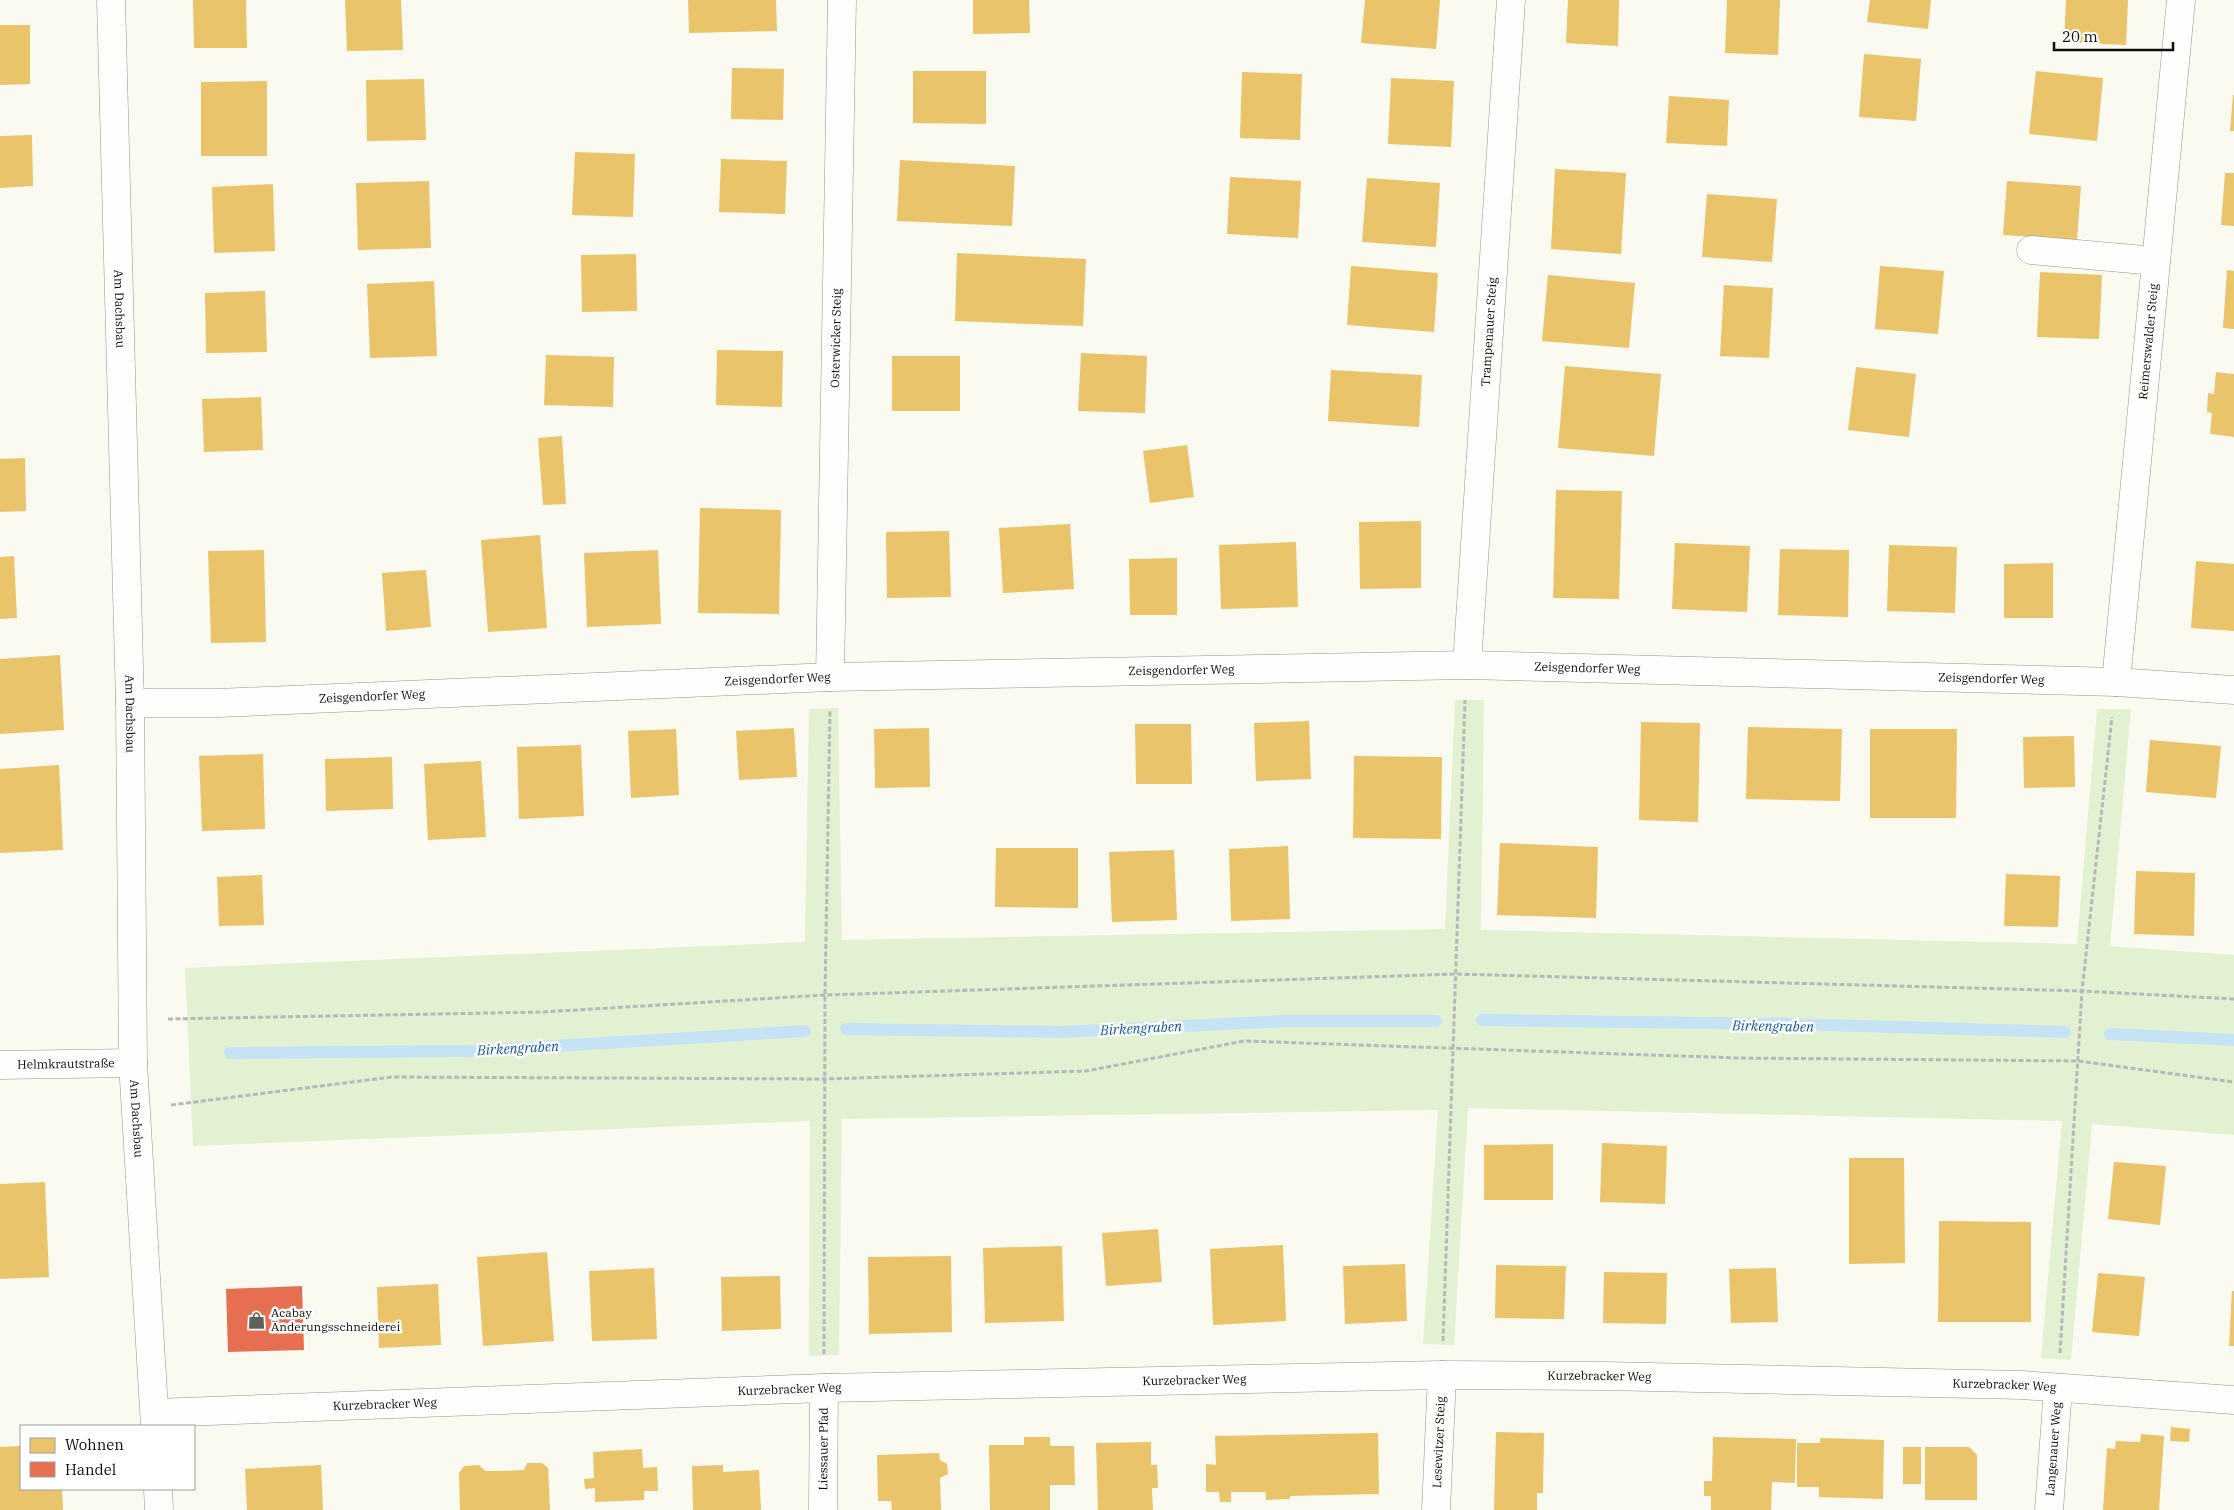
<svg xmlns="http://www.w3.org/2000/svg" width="2234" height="1510" font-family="'IBM Plex Serif',serif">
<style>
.green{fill:#e1f1d1}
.homes{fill:#e9c46a}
.shops{fill:#e76f51}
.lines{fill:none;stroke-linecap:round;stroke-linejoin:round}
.stream{stroke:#c6e2f5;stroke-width:12}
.minor-casing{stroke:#949490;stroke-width:29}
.path{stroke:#b8b8b6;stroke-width:3;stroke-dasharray:5 2.5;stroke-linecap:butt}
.minor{stroke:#fefefd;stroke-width:28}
.labels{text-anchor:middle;stroke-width:5;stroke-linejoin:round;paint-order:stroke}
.street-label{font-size:12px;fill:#0d0d0d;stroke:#fff}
.poi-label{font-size:12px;fill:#0d0d0d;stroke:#fff;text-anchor:start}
.water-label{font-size:14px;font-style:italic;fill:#1457a1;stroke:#fff}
</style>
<rect width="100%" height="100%" fill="#fbfaf1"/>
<path class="green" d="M1455,700H1484L1481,930L2077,944L2097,709H2131L2110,946L2234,955V1135L2092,1124L2071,1360L2041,1358L2062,1121L1468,1108L1454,1345L1423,1344L1438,1110L842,1119L839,1355L809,1356L810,1121L193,1146L185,968L805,942L809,709L838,708L842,940L1445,929Z"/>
<path class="homes" d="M193,0H246L247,48H194Z
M345,0H401L403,50L347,51Z
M688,0H776L777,31L689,33Z
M973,0H1029L1030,33L973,34Z
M1365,0H1440L1436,49L1361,43Z
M1568,0H1619L1618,46L1566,43Z
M1727,0H1780L1778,55L1725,53Z
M1870,0H1931L1928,29L1867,22Z
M2066,0H2128L2126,45L2064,42Z
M0,25H30V84L0,85Z
M1864,54L1921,59L1916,121L1859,117Z
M732,68L784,69L783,120L731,119Z
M913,71H986V124L913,123Z
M2036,71L2103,78L2097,141L2029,134Z
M1242,72L1302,74L1300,140L1240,138Z
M1391,78L1454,81L1451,147L1388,144Z
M424,79L426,140L367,141L366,80Z
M267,81V156H201V82Z
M2233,95H2234V131H2230Z
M1669,96L1729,100L1727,146L1666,143Z
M32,135L33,186L0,188V136Z
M575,152L635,154L633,217L572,215Z
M721,159L787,161L785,214L719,212Z
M900,160L1015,166L1012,226L897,221Z
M1555,169L1626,173L1621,254L1551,249Z
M2225,173H2234V226L2221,225Z
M1230,177L1301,181L1298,238L1227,234Z
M1367,178L1440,183L1436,247L1362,242Z
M429,181L431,248L358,250L356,183Z
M2007,181L2081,186L2077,240L2003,235Z
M273,184L275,251L214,253L212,187Z
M1707,194L1777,199L1772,262L1702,257Z
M957,253L1086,259L1083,326L955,321Z
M636,254L637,311L582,312L581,255Z
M1351,266L1438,273L1434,332L1347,325Z
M1880,266L1944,271L1938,334L1875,329Z
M2227,270L2234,271V329L2223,328Z
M2040,272L2102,275L2099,339L2037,337Z
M1548,275L1635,283L1629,348L1542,341Z
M434,281L437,356L370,358L367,284Z
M1724,285L1773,288L1769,358L1720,356Z
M265,291L267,352L206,353L205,293Z
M717,350L783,351L782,407L716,405Z
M1081,353L1147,356L1145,413L1078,411Z
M546,355L614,357L613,407L544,405Z
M892,356H960V411H892Z
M1565,366L1661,374L1654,456L1558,448Z
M1856,367L1916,374L1909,437L1848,430Z
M1331,370L1422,375L1419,427L1328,421Z
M2216,372L2234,374V437L2210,434L2212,413L2207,412L2208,393L2214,394Z
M261,397L263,450L204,452L202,399Z
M562,436L566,504L543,505L538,438Z
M1187,445L1194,497L1150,503L1143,451Z
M25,458L26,511L0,512V459Z
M1556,490L1622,491L1619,599L1553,598Z
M700,508L781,510L779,614L698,613Z
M1421,521V588L1360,589L1359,522Z
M1070,524L1074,589L1003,593L999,528Z
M949,531L951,597L887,598L886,532Z
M540,535L547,628L488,632L481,540Z
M1296,542L1298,607L1221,609L1219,545Z
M1675,543L1750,546L1747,612L1672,609Z
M1889,545L1957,547L1955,613L1887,611Z
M1780,549L1849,550L1848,617L1778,615Z
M264,550L266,642L211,643L208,551Z
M658,550L661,624L587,627L584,553Z
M14,556L17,618L0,619V557Z
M1177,558V615H1130L1129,559Z
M2196,561L2234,564V631L2191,628Z
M2053,563V618H2004V564Z
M426,570L431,627L386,631L382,573Z
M60,655L64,730L0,734V659Z
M1309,721L1311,779L1256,781L1254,723Z
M1641,722L1700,723L1698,822L1639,820Z
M1135,724H1191L1192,784H1136Z
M1748,727L1842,729L1840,801L1746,799Z
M794,728L797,777L739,780L736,731Z
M929,728L930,787L875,788L874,729Z
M676,729L679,795L631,798L628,731Z
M1870,729H1957L1956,818H1870Z
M2074,736L2075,787L2024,788L2023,737Z
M2150,740L2221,746L2216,798L2146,792Z
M581,745L584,816L519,819L517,747Z
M263,754L265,829L202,831L199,756Z
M1354,756L1442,757L1441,839L1353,838Z
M392,757L393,809L326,811L325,759Z
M481,761L486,837L428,840L424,764Z
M59,765L63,850L0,853V769Z
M1500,843L1598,847L1596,918L1497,915Z
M1288,846L1290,919L1231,921L1229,849Z
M996,848H1078V908L995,907Z
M1174,850L1177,920L1112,922L1109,852Z
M2136,871L2195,873L2194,936L2134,934Z
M2006,874L2060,876L2058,927L2004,926Z
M262,875L264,925L219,926L217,877Z
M1602,1143L1667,1146L1665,1204L1600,1202Z
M1553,1144V1200H1484V1145Z
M1849,1158H1904L1905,1263L1849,1264Z
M2114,1162L2166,1166L2160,1225L2108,1219Z
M45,1182L49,1277L0,1279V1184Z
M1939,1221L2031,1222V1322H1938Z
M1158,1229L1162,1282L1106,1286L1102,1233Z
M1283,1245L1286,1321L1213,1325L1210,1249Z
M1062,1246L1064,1321L985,1323L983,1248Z
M547,1252L554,1341L483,1346L477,1257Z
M951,1256L952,1332L869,1334L868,1257Z
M1405,1264L1407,1321L1345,1324L1343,1266Z
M1496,1265L1566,1266L1564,1319L1495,1318Z
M654,1268L657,1339L592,1341L589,1271Z
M1776,1268L1778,1322L1731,1323L1729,1269Z
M1604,1272L1667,1273L1666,1324L1603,1323Z
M2098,1273L2145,1277L2139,1336L2092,1332Z
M780,1276L781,1329L722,1331L721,1277Z
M438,1284L441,1345L379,1348L377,1287Z
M2232,1291H2234V1346H2229Z
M2171,1427L2190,1429L2189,1442L2170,1441Z
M1496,1432L1544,1433L1543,1493H1537V1510H1494Z
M1378,1433L1379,1494L1290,1496V1499L1266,1500V1492H1231V1502H1220L1219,1492H1206V1464L1216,1465L1215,1436Z
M2141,1434L2164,1436L2159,1510H2103L2107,1448L2115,1449L2116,1441L2140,1442Z
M1024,1437H1050V1446H1074L1075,1485H1050V1510H990L989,1445H1024Z
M1713,1437L1796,1439L1795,1483L1772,1482L1771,1510H1711V1496H1704V1481H1712Z
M1820,1438L1884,1440L1883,1499L1819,1497V1487H1797V1443H1820Z
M1151,1442V1465H1157L1158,1488H1152L1153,1510H1098L1096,1443Z
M21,1446V1489H62L63,1510H0V1447Z
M1903,1447H1921V1484H1903Z
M1925,1447H1969L1977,1455V1500H1925Z
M642,1449L643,1468L657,1467L658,1491H644V1500L595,1502V1488L585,1489L584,1479L594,1478L593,1452Z
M939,1453L940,1460L947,1464L948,1474L940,1478L941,1510H892L891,1501H878L877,1455Z
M527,1463H542L548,1468L550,1510H460L459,1473L464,1466L479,1465L485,1471H503L524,1470Z
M321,1465L323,1510H247L245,1469Z
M723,1465V1472L759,1470L761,1510H693L692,1466Z"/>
<path class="shops" d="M302,1286L304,1350L228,1352L226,1289Z"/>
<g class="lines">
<path class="stream" d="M1482,1020L1789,1024L2065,1032
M846,1029L1062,1032L1285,1021H1436
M2110,1034L2234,1040
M230,1053L470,1051L805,1031"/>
<defs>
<g id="minor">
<path id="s1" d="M111,0L130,703L133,1063L155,1426"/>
<path d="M2031,250L2156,261"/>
<path id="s2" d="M1467,665L1511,0"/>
<path id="s3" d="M830,677L842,0"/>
<path id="s4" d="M2116,682L2181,0"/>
<path id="s5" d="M130,703H218L830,677L1467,665L2116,682L2234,690"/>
<path id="s6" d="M0,1065L133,1063"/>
<path id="s7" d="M155,1413L824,1388L1442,1375L1603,1376L2022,1385L2234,1400"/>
<path d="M158,1489L159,1510"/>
<path id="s8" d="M823,1510L824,1388"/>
<path id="s9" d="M1436,1510L1442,1375"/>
<path id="s10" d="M2049,1510L2058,1388"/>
</g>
</defs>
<use href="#minor" class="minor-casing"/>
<path class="path" d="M168,1019L543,1012L825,995L1455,974L2082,991L2234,999
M171,1105L392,1077L825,1079L1086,1071L1244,1041L1737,1058L2078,1061L2234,1082
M1443,1341L1465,700
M2060,1353L2082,991L2112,717
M824,1354L825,995L830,710"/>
<use href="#minor" class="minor"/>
</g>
<defs>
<symbol id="shop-bare" viewBox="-9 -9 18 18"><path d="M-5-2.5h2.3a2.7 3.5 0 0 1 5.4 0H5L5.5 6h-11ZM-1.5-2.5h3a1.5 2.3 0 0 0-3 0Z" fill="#60605d" stroke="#fff" stroke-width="2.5" paint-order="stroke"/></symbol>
</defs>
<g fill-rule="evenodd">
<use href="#shop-bare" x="244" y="1308" width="25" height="25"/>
</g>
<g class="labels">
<g class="street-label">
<text dy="4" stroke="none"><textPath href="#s1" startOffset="309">Am Dachsbau</textPath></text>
<text dy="4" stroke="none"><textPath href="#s2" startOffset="334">Trampenauer Steig</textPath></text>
<text dy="4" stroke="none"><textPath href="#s3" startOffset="339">Osterwicker Steig</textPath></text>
<text dy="4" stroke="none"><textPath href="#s4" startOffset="342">Reimerswalder Steig</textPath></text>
<text dy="4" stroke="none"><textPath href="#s5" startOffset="1458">Zeisgendorfer Weg</textPath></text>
<text dy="4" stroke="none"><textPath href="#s5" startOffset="1052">Zeisgendorfer Weg</textPath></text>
<text dy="4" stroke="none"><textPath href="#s5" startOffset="1862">Zeisgendorfer Weg</textPath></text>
<text dy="4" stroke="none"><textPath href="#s5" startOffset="648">Zeisgendorfer Weg</textPath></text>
<text dy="4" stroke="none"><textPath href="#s5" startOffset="242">Zeisgendorfer Weg</textPath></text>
<text dy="4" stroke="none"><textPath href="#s1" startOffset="714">Am Dachsbau</textPath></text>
<text dy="4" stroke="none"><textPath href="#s6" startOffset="66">Helmkrautstraße</textPath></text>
<text dy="4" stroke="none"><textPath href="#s1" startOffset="1119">Am Dachsbau</textPath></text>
<text dy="4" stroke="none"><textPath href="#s7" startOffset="1445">Kurzebracker Weg</textPath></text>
<text dy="4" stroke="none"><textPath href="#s7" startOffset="1040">Kurzebracker Weg</textPath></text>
<text dy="4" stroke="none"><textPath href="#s7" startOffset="1850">Kurzebracker Weg</textPath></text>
<text dy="4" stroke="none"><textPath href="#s7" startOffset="635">Kurzebracker Weg</textPath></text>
<text dy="4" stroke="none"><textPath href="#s7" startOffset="230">Kurzebracker Weg</textPath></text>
<text dy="4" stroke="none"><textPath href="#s9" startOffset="68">Lesewitzer Steig</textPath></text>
<text dy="4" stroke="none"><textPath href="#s8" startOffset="61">Liessauer Pfad</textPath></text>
<text dy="4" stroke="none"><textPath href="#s10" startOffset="61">Langenauer Weg</textPath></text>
</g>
<g class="poi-label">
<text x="271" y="1317">Acabay<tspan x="271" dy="14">Änderungsschneiderei</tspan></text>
</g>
<g class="water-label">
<text transform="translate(1773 1026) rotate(1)" y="5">Birkengraben</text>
<text transform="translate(1141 1028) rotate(-3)" y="5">Birkengraben</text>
<text transform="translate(518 1048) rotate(-3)" y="5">Birkengraben</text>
</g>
</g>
<rect x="20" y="1425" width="175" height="65" fill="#ffffff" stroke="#9e9e9e"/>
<rect x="30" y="1438" width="25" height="15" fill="#e9c46a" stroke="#9e9e9e"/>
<text x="65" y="1450" font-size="15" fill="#0d0d0d">Wohnen</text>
<rect x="30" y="1462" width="25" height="15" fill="#e76f51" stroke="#9e9e9e"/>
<text x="65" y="1475" font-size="15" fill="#0d0d0d">Handel</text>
<path d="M2054 42v8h119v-8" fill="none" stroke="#0d0d0d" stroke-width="2.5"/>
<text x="2062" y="42" font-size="15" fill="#0d0d0d" stroke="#ffffff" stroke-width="4" paint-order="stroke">20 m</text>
</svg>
